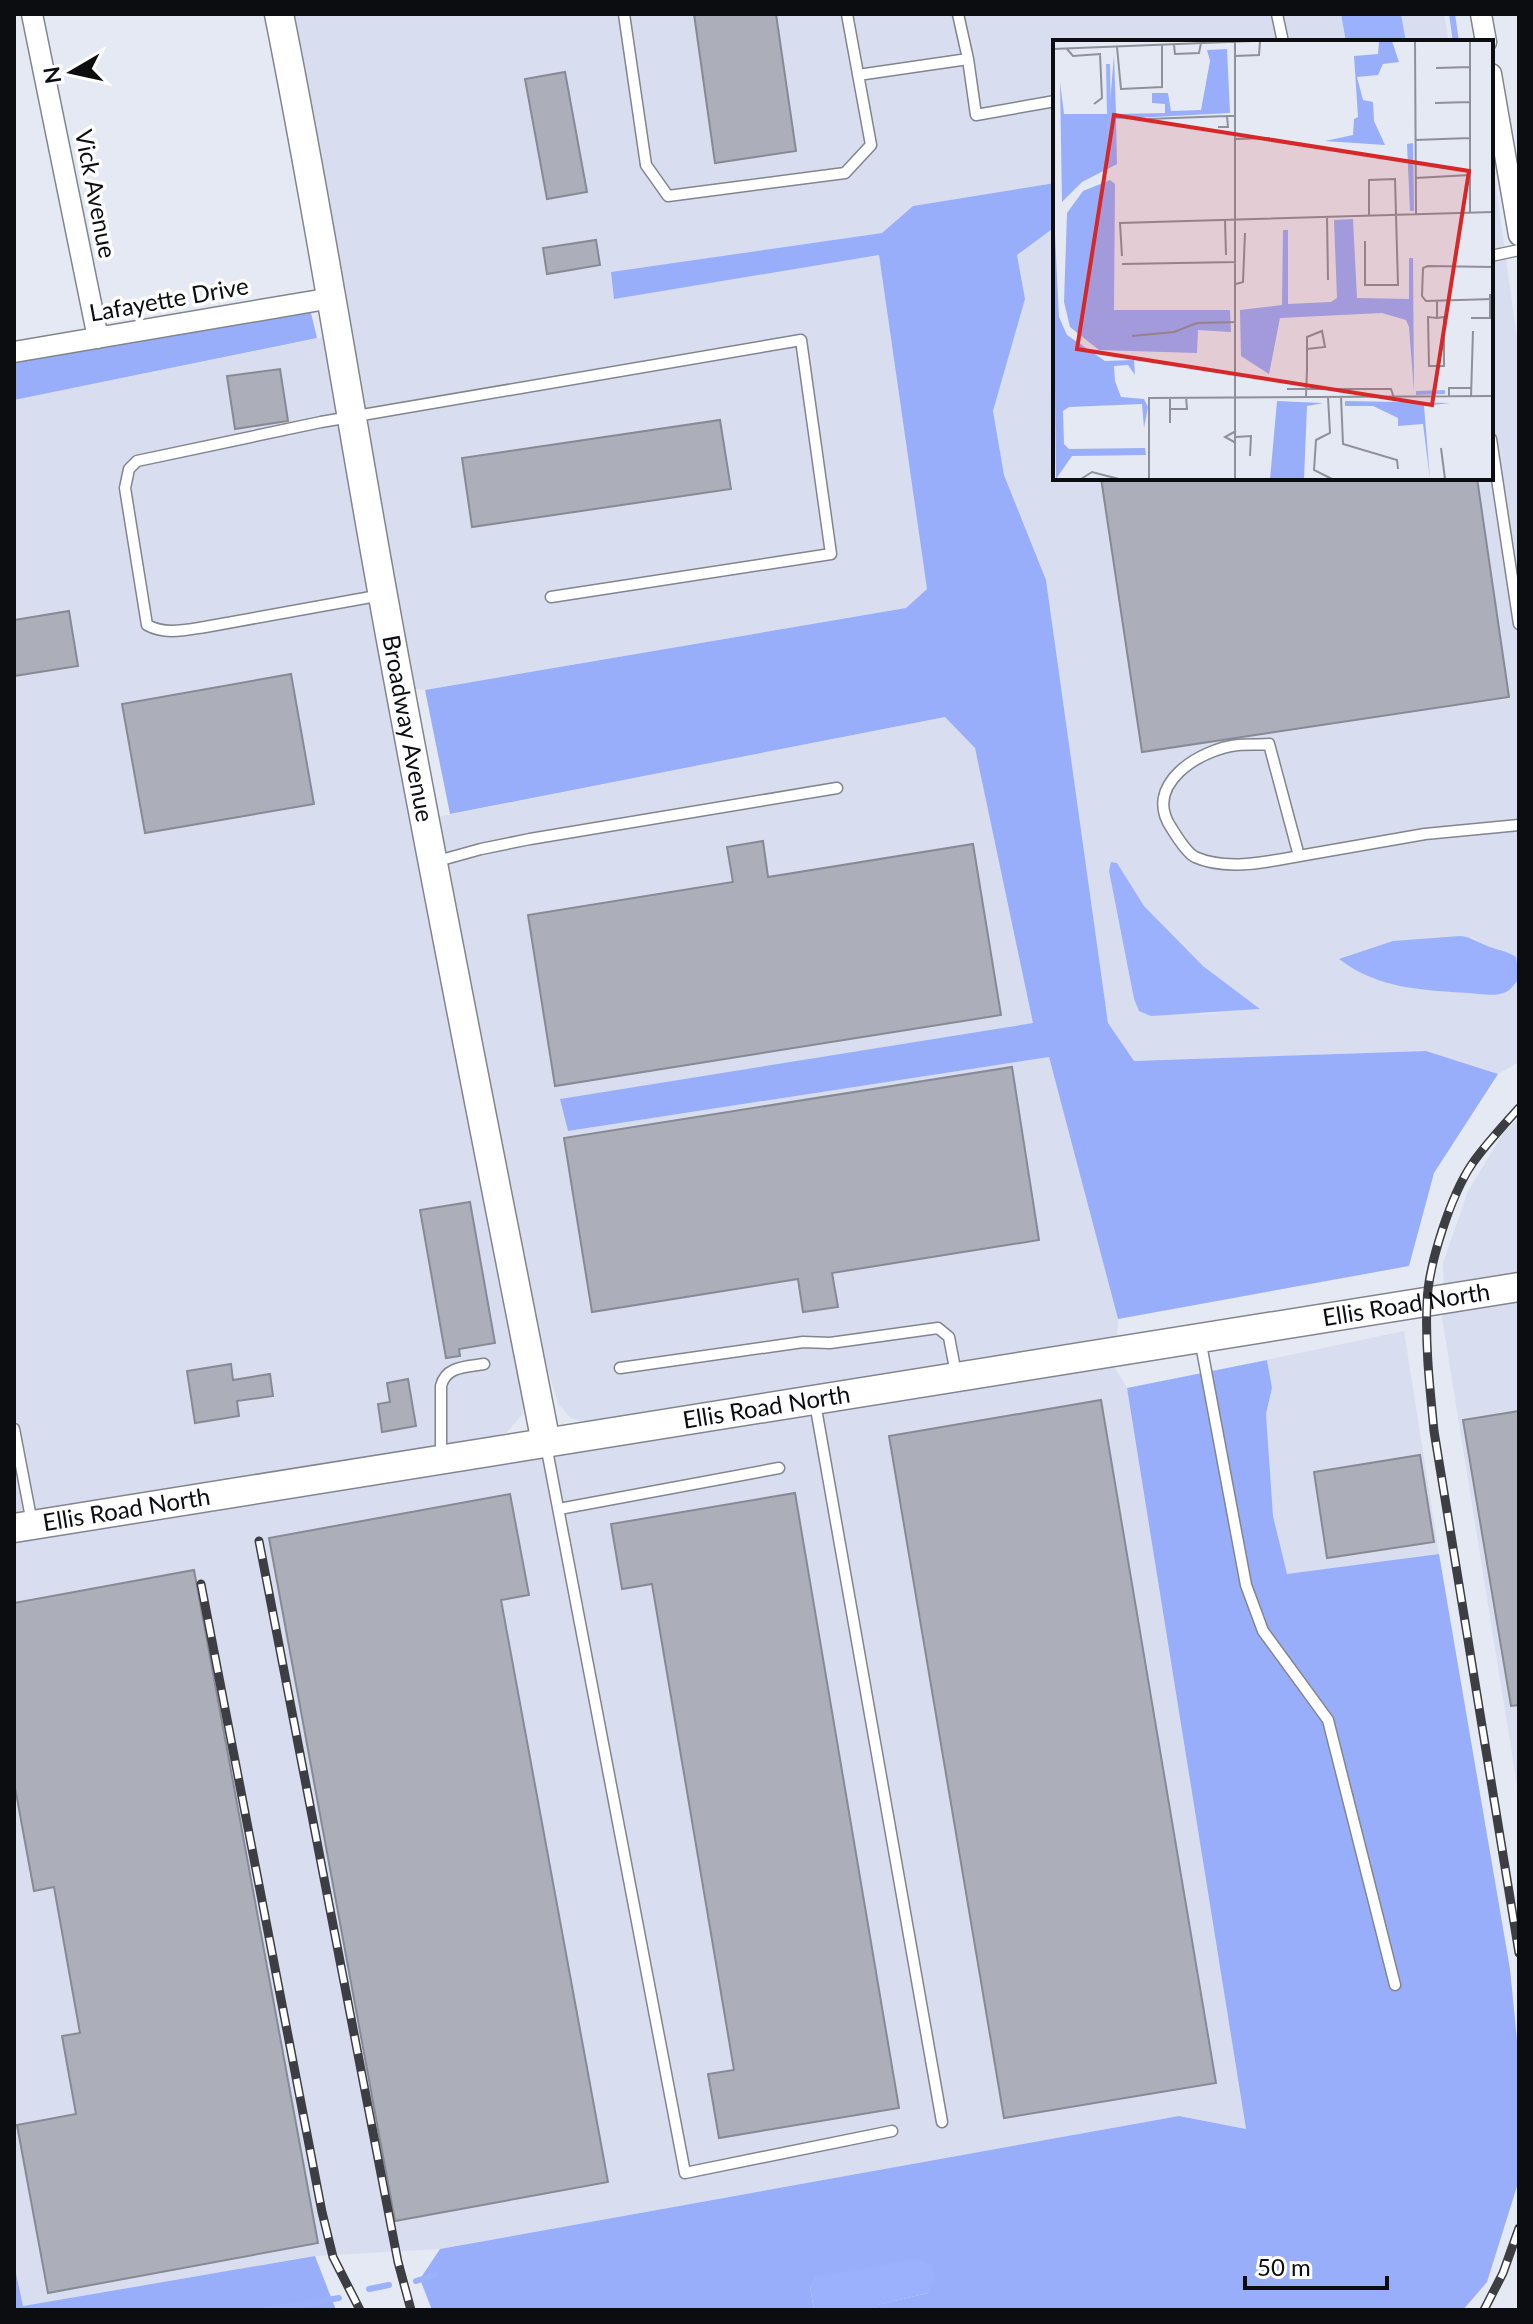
<svg xmlns="http://www.w3.org/2000/svg" width="1533" height="2324" font-family="Lato,sans-serif">
<style>
.built{fill:#d8ddef;fill-rule:evenodd}
.forest{fill:#99aefa}
.water{fill:#9cb1fd}
.lines{fill:none;stroke-linecap:round;stroke-linejoin:round}
.stream{stroke:#9cb1fd;stroke-width:6}
.building{fill:#acafb9;stroke:#878a94;stroke-width:2}
.lane-casing{stroke:#82858f;stroke-width:13}
.street-casing{stroke:#82858f;stroke-width:23}
.secondary-casing{stroke:#82858f;stroke-width:31}
.lane{stroke:#fff;stroke-width:10}
.street{stroke:#fff;stroke-width:20}
.secondary{stroke:#fff;stroke-width:28}
.rail-casing{stroke:#3c3e43;stroke-width:9}
.rail{stroke:#fff;stroke-width:6;stroke-dasharray:18;stroke-linecap:butt}
.labels{text-anchor:middle;stroke-width:7;stroke-linejoin:round;paint-order:stroke}
.street-label{font-size:24px;fill:#0c0d11;stroke:#fff}
.inset-river{fill:none;stroke:#9cb1fd;stroke-width:4}
.inset-road{fill:none;stroke:#8e9199;stroke-width:2}
.view{fill:#d62828;fill-opacity:0.15;stroke:#d62828;stroke-width:4}
.inset-edge{fill:none;stroke:#0c0d11;stroke-width:4}
</style>
<rect width="100%" height="100%" fill="#e5e9f3"/>
<path class="built" d="M288,14H1341L1346,42H1055V183L913,206L882,233L611,272L615,298L879,255L927,589L906,608L425,690L413,689Z
M1401,14H1444L1449,42H1406Z
M1491,171L1494,173L1519,353V1062L1498,1074L1426,1051L1133,1061L1108,1023L1046,580L1004,475L993,411L1025,299L1017,255L1055,227V478H1491ZM1117,864L1144,906L1203,966L1258,1009L1203,1014L1139,1011L1134,999L1109,871ZM1472,937L1485,946L1506,951L1380,982Z
M330,336L525,1397L522,1415L507,1432L494,1438L14,1517V400Z
M945,717L975,747L1034,1023L561,1099L568,1131L1049,1057L1118,1319L1117,1340L595,1425L571,1418L559,1405L535,1333L438,817Z
M1519,1118V1275L1444,1287L1443,1263L1468,1191L1504,1132Z
M1519,1298V1798L1441,1311Z
M1404,1331L1439,1554L1287,1575L1273,1516L1266,1414L1272,1388L1267,1360Z
M1112,1363L1127,1388L1246,2129L1179,2116L440,2249L315,2256L23,2306L14,2264V1543Z"/>
<path class="forest" d="M1055,183V227L1017,255L1025,299L993,411L1004,475L1046,580L1108,1023L1134,1061L1426,1051L1498,1074L1434,1173L1409,1266L1118,1319L1049,1057L568,1131L560,1099L1033,1023L975,748L945,717L450,814L425,690L906,608L927,589L879,255L614,299L611,272L882,233L913,206Z
M299,309L311,313L317,338L14,400V361Z
M1267,1360L1272,1388L1266,1414L1273,1516L1287,1574L1439,1554L1510,1969L1519,2060V2180L1487,2282L1463,2310H875L877,2305L928,2293L810,2286L814,2310H432L420,2279L440,2249L1179,2116L1246,2129L1127,1388Z
M315,2256L336,2310H14V2264L23,2306Z"/>
<path class="water" d="M1341,14H1401L1406,42H1346Z
M1111,862L1117,863L1144,906L1203,966L1260,1009L1151,1016L1139,1011L1134,999L1109,871Z
M1460,936C1471,937 1475,941 1485,945C1496,950 1506,950 1516,957L1519,979C1515,983 1511,990 1506,992C1495,997 1480,994 1469,993C1422,990 1378,989 1339,959L1393,941Z
M916,2259L931,2265L934,2280L928,2293L878,2305L875,2310H814L810,2286L815,2277Z"/>
<g class="lines">
<path class="stream" d="M1452,14L1456,42
M416,2281L435,2275
M369,2289L389,2285
M268,2310L339,2298"/>
</g>
<path class="building" d="M694,14H776L796,151L715,163Z
M565,72L587,192L547,199L525,79Z
M596,240L600,265L547,274L543,248Z
M280,369L288,421L235,429L227,376Z
M720,420L731,489L472,527L462,458Z
M1101,478H1477L1509,697L1142,752Z
M69,611L78,666L14,676V620Z
M291,674L314,804L145,833L122,704Z
M763,841L768,877L973,844L1001,1015L555,1086L528,915L733,882L727,847Z
M1012,1067L1039,1240L832,1273L838,1307L803,1312L798,1279L592,1312L564,1138Z
M470,1202L495,1343L459,1349L460,1356L446,1358L420,1210Z
M231,1364L233,1380L270,1374L273,1396L237,1401L239,1416L195,1423L187,1371Z
M408,1379L416,1426L382,1432L378,1404L390,1402L387,1383Z
M1101,1400L1216,2083L1004,2118L889,1436Z
M1519,1411V1705L1511,1706L1463,1420Z
M1420,1455L1434,1542L1327,1558L1314,1472Z
M795,1493L899,2108L719,2138L708,2074L734,2070L652,1584L622,1589L611,1524Z
M510,1494L529,1595L501,1600L608,2182L395,2221L269,1538Z
M194,1570L318,2243L48,2293L17,2125L76,2114L62,2036L80,2033L54,1887L34,1891L14,1782V1603Z"/>
<g class="lines">
<defs>
<path id="lane" d="M624,14L646,165L668,196L845,173L871,145L847,14
M958,14L968,59L976,115L1055,101
M1277,14L1283,42
M858,75L968,59
M1491,256L1519,250
M1491,439L1519,624
M382,595L205,627C185,630 165,635 147,625L125,488L129,469L137,461L321,422L801,340L831,554L551,597
M1299,856L1269,744C1258,745 1248,744 1238,745C1200,749 1141,785 1172,829C1177,837 1187,853 1195,857C1226,871 1267,862 1299,856L1425,834L1519,825
M434,862L481,849L530,839L837,788
M1200,1339L1246,1585L1263,1631L1328,1720L1395,1985
M620,1368L803,1342L830,1343L938,1328L949,1337L956,1374
M815,1403L942,2122
M14,1429L32,1523
M546,1445L685,2173L892,2131
M441,1458V1386C446,1366 466,1367 484,1364
M559,1509L779,1468"/>
<path id="street" d="M32,14L98,338
M1481,14L1486,42
M1491,74L1519,235
M14,352L332,298"/>
<g id="secondary">
<path id="s1" d="M279,14C318,207 348,402 383,596C434,879 491,1161 546,1443"/>
<path id="s2" d="M14,1528L1519,1287"/>
</g>
</defs>
<use href="#lane" class="lane-casing"/>
<use href="#street" class="street-casing"/>
<use href="#secondary" class="secondary-casing"/>
<use href="#lane" class="lane"/>
<use href="#street" class="street"/>
<use href="#secondary" class="secondary"/>
<defs>
<path id="rail" d="M1519,1108C1503,1126 1486,1144 1472,1164C1451,1195 1428,1265 1427,1303C1425,1345 1430,1389 1434,1431L1519,1953
M259,1541L398,2262L411,2310
M201,1584L322,2212L333,2257L360,2310
M1484,2310L1503,2273L1519,2228"/>
</defs>
<use href="#rail" class="rail-casing"/>
<use href="#rail" class="rail"/>
</g>
<g class="labels">
<g class="street-label">
<text transform="translate(95 194) rotate(79)" y="8">Vick Avenue</text>
<text transform="translate(169 300) rotate(-10)" y="8">Lafayette Drive</text>
<text dy="8" stroke="none"><textPath href="#s1" startOffset="726">Broadway Avenue</textPath></text>
<text dy="8" stroke="none"><textPath href="#s2" startOffset="1410">Ellis Road North</textPath></text>
<text dy="8" stroke="none"><textPath href="#s2" startOffset="762">Ellis Road North</textPath></text>
<text dy="8" stroke="none"><textPath href="#s2" startOffset="114">Ellis Road North</textPath></text>
</g>
</g>
<g transform="translate(1053 40)">
<rect width="440" height="440" fill="#e5e9f3"/>
<path d="M326,1H339L346,22L330,24L325,35L304,37L310,60L320,62L321,81L332,105L272,101L300,95L301,79L305,77L301,16L325,14ZM174,9L177,73L63,79L64,124L29,142L9,162L7,42L11,74H56L61,15L63,74L112,73V64L99,63V53H115L118,71L148,70L157,21L154,10ZM360,103L361,171H357L354,104ZM57,140L62,144L61,270H177L178,292L145,290L144,313L46,310L17,287L11,262L14,173L30,151ZM0,154L6,277L14,295L52,321L81,320L82,335L75,325L61,326L62,341L68,357L91,359L95,367L91,388L89,364L16,367L10,371L11,404L16,409L92,408L93,415L19,416L3,439ZM300,179L304,258L356,259V218H360L361,352L356,287L353,280L329,273L227,278L216,334L188,316L187,270L229,265L230,190H235V264L278,262L284,258L281,180ZM224,361L270,363L254,366L251,439H217ZM292,361L397,363L371,366L377,439L370,384L345,386V378L320,366H292Z" fill="#99aefa"/>
<path class="inset-river" d="M55,24L57,127M363,353L392,352"/>
<path class="inset-road" d="M182,1V439M362,1L363,174M417,1V173M121,5L122,14L146,13L148,3M64,7L68,49L109,47V5M0,9L200,1M14,9L20,16L48,14M182,16L206,15L207,1M383,28L417,27M382,63L417,62M41,64L49,58L47,14M95,79L174,76M165,87H175L174,76H182M182,99L217,98M362,100L417,98M362,138L417,135M274,176L275,240M172,180L173,215M312,201V245H345L342,139L316,140V175M69,216L67,183L440,172M69,224L183,222M440,227L375,226L370,228L369,256L373,261L440,259M183,244L190,242L192,193M384,278L391,277V326H376L375,277L384,278V260M418,278H437V254M79,296L121,292L144,283L183,282M234,349H338L341,358M117,357V383M253,357L254,329V297L269,291L272,307L254,309M275,357L277,393L263,400L261,430L279,439M288,357L290,404L344,420L345,429M396,357V348H418M418,357L420,291M117,369H134L133,357M183,391L172,397L183,403M183,397L198,396L197,416M388,408L392,439M28,439L39,432L66,439M96,439V358L440,356"/>
<path class="view" d="M61,75L416,131L379,365L24,309Z"/>
<rect width="440" height="440" class="inset-edge"/>
</g>
<rect width="1533" height="2324" fill="none" stroke="#0c0d11" stroke-width="32"/>
<g transform="translate(72 72) rotate(261)" stroke="#ffffff" stroke-width="6" paint-order="stroke">
<path d="M0-6L14 30L0 20L-14 30Z" fill="#0c0d11"/>
<text y="-12" font-size="22" font-weight="bold" text-anchor="middle" fill="#0c0d11">N</text>
</g>
<path d="M1245 2276v12h142v-12" fill="none" stroke="#0c0d11" stroke-width="4"/>
<text x="1257" y="2276" font-size="24" fill="#0c0d11" stroke="#ffffff" stroke-width="6" paint-order="stroke">50 m</text>
</svg>
